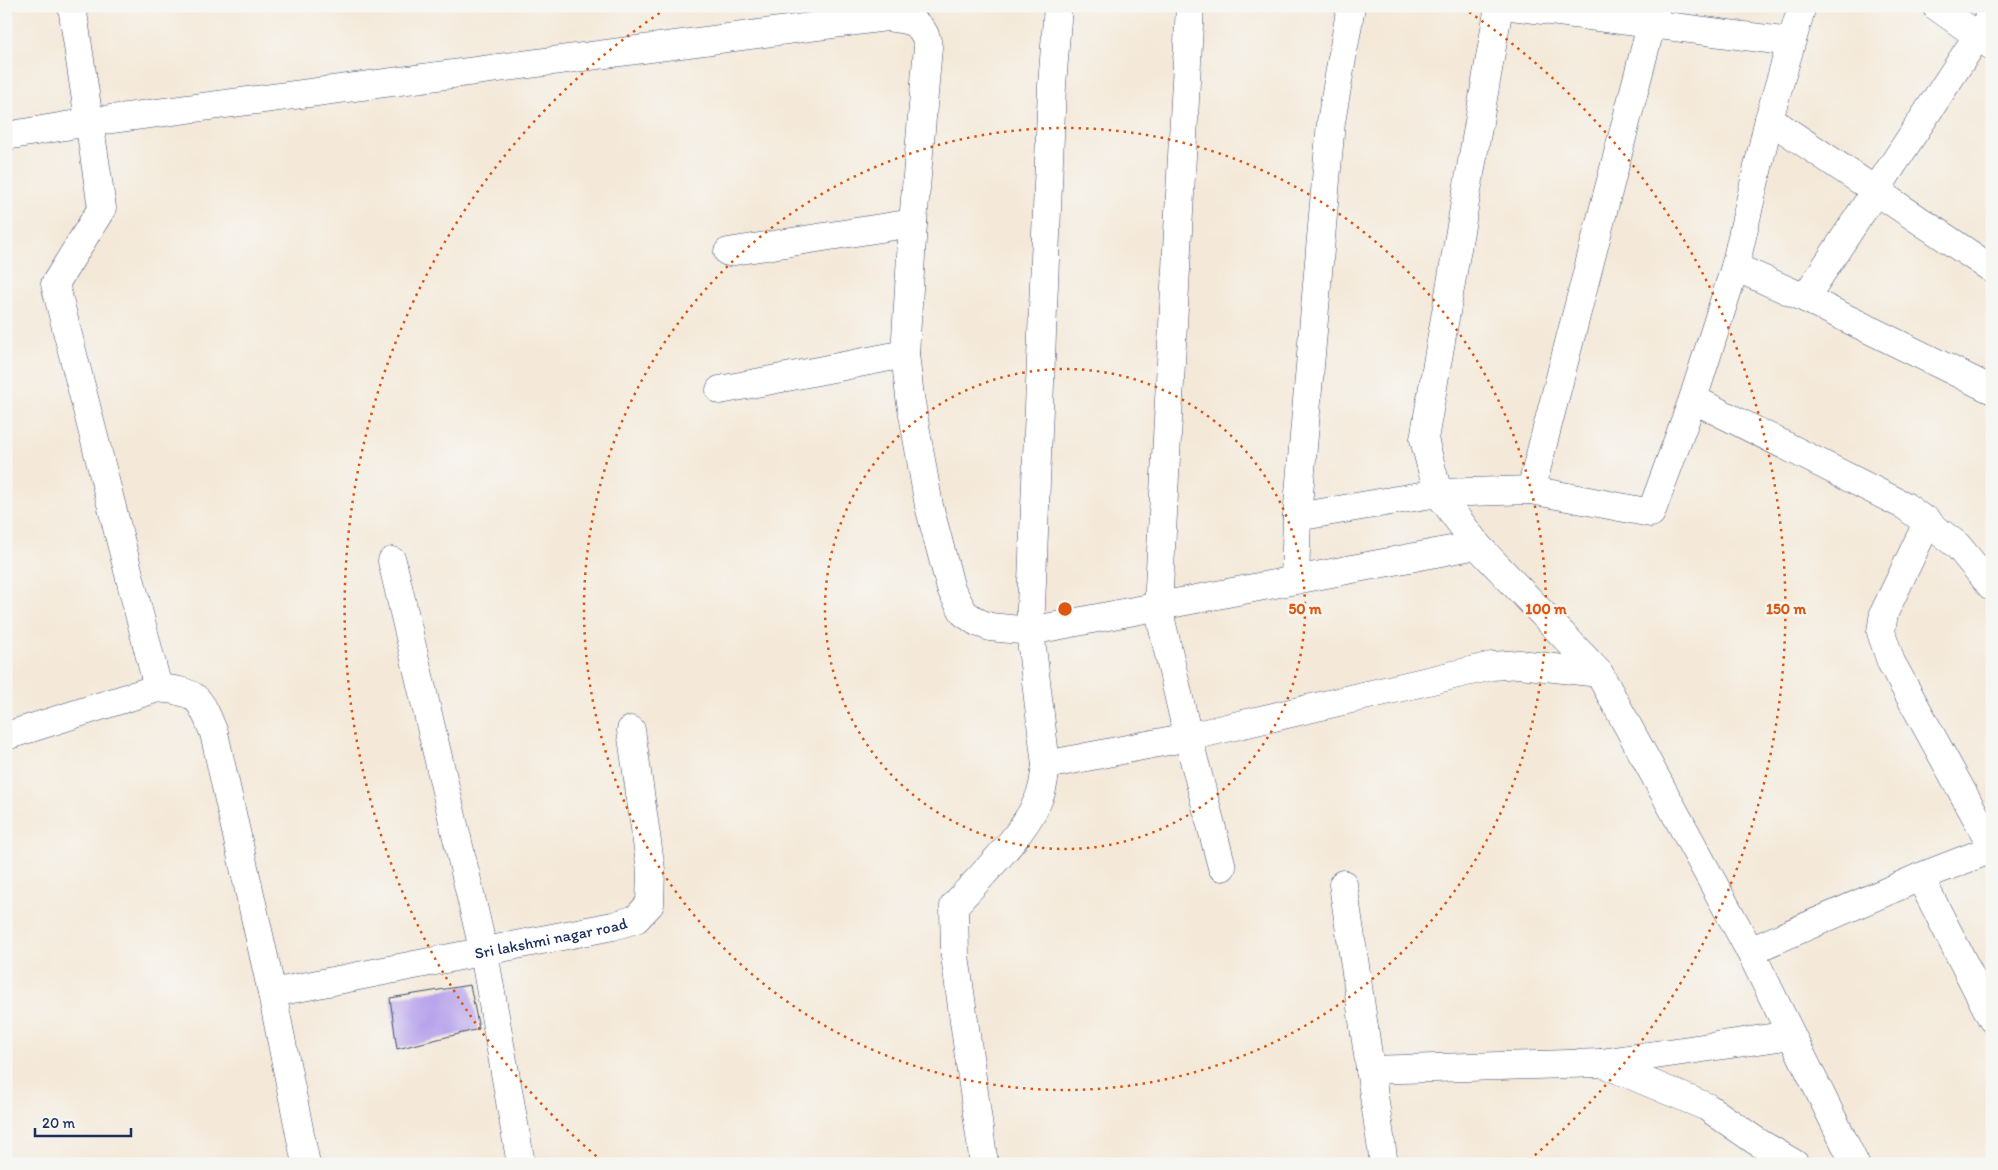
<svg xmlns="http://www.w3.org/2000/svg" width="1998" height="1170" font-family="Itim,sans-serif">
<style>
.building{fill:#b6a1eb}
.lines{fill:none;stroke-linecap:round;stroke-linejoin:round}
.minor-casing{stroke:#3c4b70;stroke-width:29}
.minor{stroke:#fff;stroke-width:28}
.ring{fill:none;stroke:#de5710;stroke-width:2.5;stroke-dasharray:2.5 5}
.labels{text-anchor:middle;stroke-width:5;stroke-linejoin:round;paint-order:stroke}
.street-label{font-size:16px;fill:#1b2f5e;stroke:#f6f6f2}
.centre{fill:#de5710;stroke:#f6f6f2;stroke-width:2.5}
.ring-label{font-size:15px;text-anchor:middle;font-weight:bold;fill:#de5710;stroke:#f6f6f2;stroke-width:5;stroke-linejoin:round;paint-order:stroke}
</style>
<rect width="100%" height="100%" fill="#f6f6f2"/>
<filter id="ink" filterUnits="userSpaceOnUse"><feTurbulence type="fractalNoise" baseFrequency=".02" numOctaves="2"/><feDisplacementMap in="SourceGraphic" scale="10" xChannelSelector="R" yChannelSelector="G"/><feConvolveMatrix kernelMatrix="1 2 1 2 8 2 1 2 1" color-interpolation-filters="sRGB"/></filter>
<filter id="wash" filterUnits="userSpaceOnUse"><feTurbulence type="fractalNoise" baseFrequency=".0096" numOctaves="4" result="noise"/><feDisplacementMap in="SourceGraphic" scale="20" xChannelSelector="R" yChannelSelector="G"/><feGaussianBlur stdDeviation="1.12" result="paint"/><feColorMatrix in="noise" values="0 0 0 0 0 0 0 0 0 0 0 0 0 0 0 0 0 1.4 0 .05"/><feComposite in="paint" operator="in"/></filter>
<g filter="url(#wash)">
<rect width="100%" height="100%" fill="#f4e9d9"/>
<g id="blocks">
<path class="building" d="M470,985L479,1029L397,1049L390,998Z"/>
</g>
</g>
<g filter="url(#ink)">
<use href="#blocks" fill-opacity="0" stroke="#3c4b70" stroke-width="1"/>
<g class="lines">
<defs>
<g id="minor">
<path d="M72,6L102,208L55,284L158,688C198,692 199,696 214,733L272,993L306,1164"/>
<path d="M1058,6L1052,86L1030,631L1477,545"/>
<path d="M1190,6L1158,607L1188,737L1222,867"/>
<path d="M1351,6L1331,122L1297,517L1438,493L1531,490L1651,513L1693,399L1735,267L1769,119L1802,6"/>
<path d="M1499,6L1424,439L1438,493L1477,545L1599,673L1750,951L1855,1164"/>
<path d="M1511,6L1791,42"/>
<path d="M1936,6L1992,46"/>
<path d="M1769,119L1992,269"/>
<path d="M6,136L89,122L886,17C907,19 925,21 928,47L913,223L905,354L910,397L929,506L951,589L964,613L977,622L990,627L1030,631L1046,765L1188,737L1492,666L1519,664L1599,673"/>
<path d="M728,252L913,223"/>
<path d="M1735,267L1805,298L1992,14"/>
<path d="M1805,298L1990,389"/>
<path d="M720,390L905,354"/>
<path d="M1693,399L1905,506L1957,545L1992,587"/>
<path d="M1531,490L1656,6"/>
<path d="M1928,521L1884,613L1881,632L1891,662L1992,846"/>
<path d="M392,561L484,953L521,1164"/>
<path d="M1295,580L1297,517"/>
<path d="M6,736L158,688"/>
<path d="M1920,877L1992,1019"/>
<path d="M1343,884L1384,1164"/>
<path d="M1750,951L1920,877L1992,849"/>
<path id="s1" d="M272,993L613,926L636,919L650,904L651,870L631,730"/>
<path d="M1602,1063L1707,1107L1756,1141L1795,1164"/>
<path d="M1370,1070L1601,1063L1791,1035"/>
<path d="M984,1164L955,956L954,906C981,875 1031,829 1042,789C1044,781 1045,773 1046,765"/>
</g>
</defs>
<use href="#minor" class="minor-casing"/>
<use href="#minor" class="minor"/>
</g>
</g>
<g class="ring">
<circle cx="1065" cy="609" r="240"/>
<circle cx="1065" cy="609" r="481"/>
<path d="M602 1161A721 721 0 0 1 667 8M1463 8A721 721 0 0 1 1528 1161"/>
</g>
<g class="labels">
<g class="street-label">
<text dy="6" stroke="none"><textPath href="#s1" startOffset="284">Sri lakshmi nagar road</textPath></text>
</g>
</g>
<circle cx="1065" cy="609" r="8" class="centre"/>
<g class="ring-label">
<text x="1305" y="614">50 m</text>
<text x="1546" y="614">100 m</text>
<text x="1786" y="614">150 m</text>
</g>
<rect width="1998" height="1170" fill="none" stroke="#f6f6f2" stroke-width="25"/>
<path d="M35 1128v8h96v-8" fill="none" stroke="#1b2f5e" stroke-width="2.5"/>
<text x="42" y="1128" font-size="15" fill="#1b2f5e" stroke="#f6f6f2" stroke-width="4" paint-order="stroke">20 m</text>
</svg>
